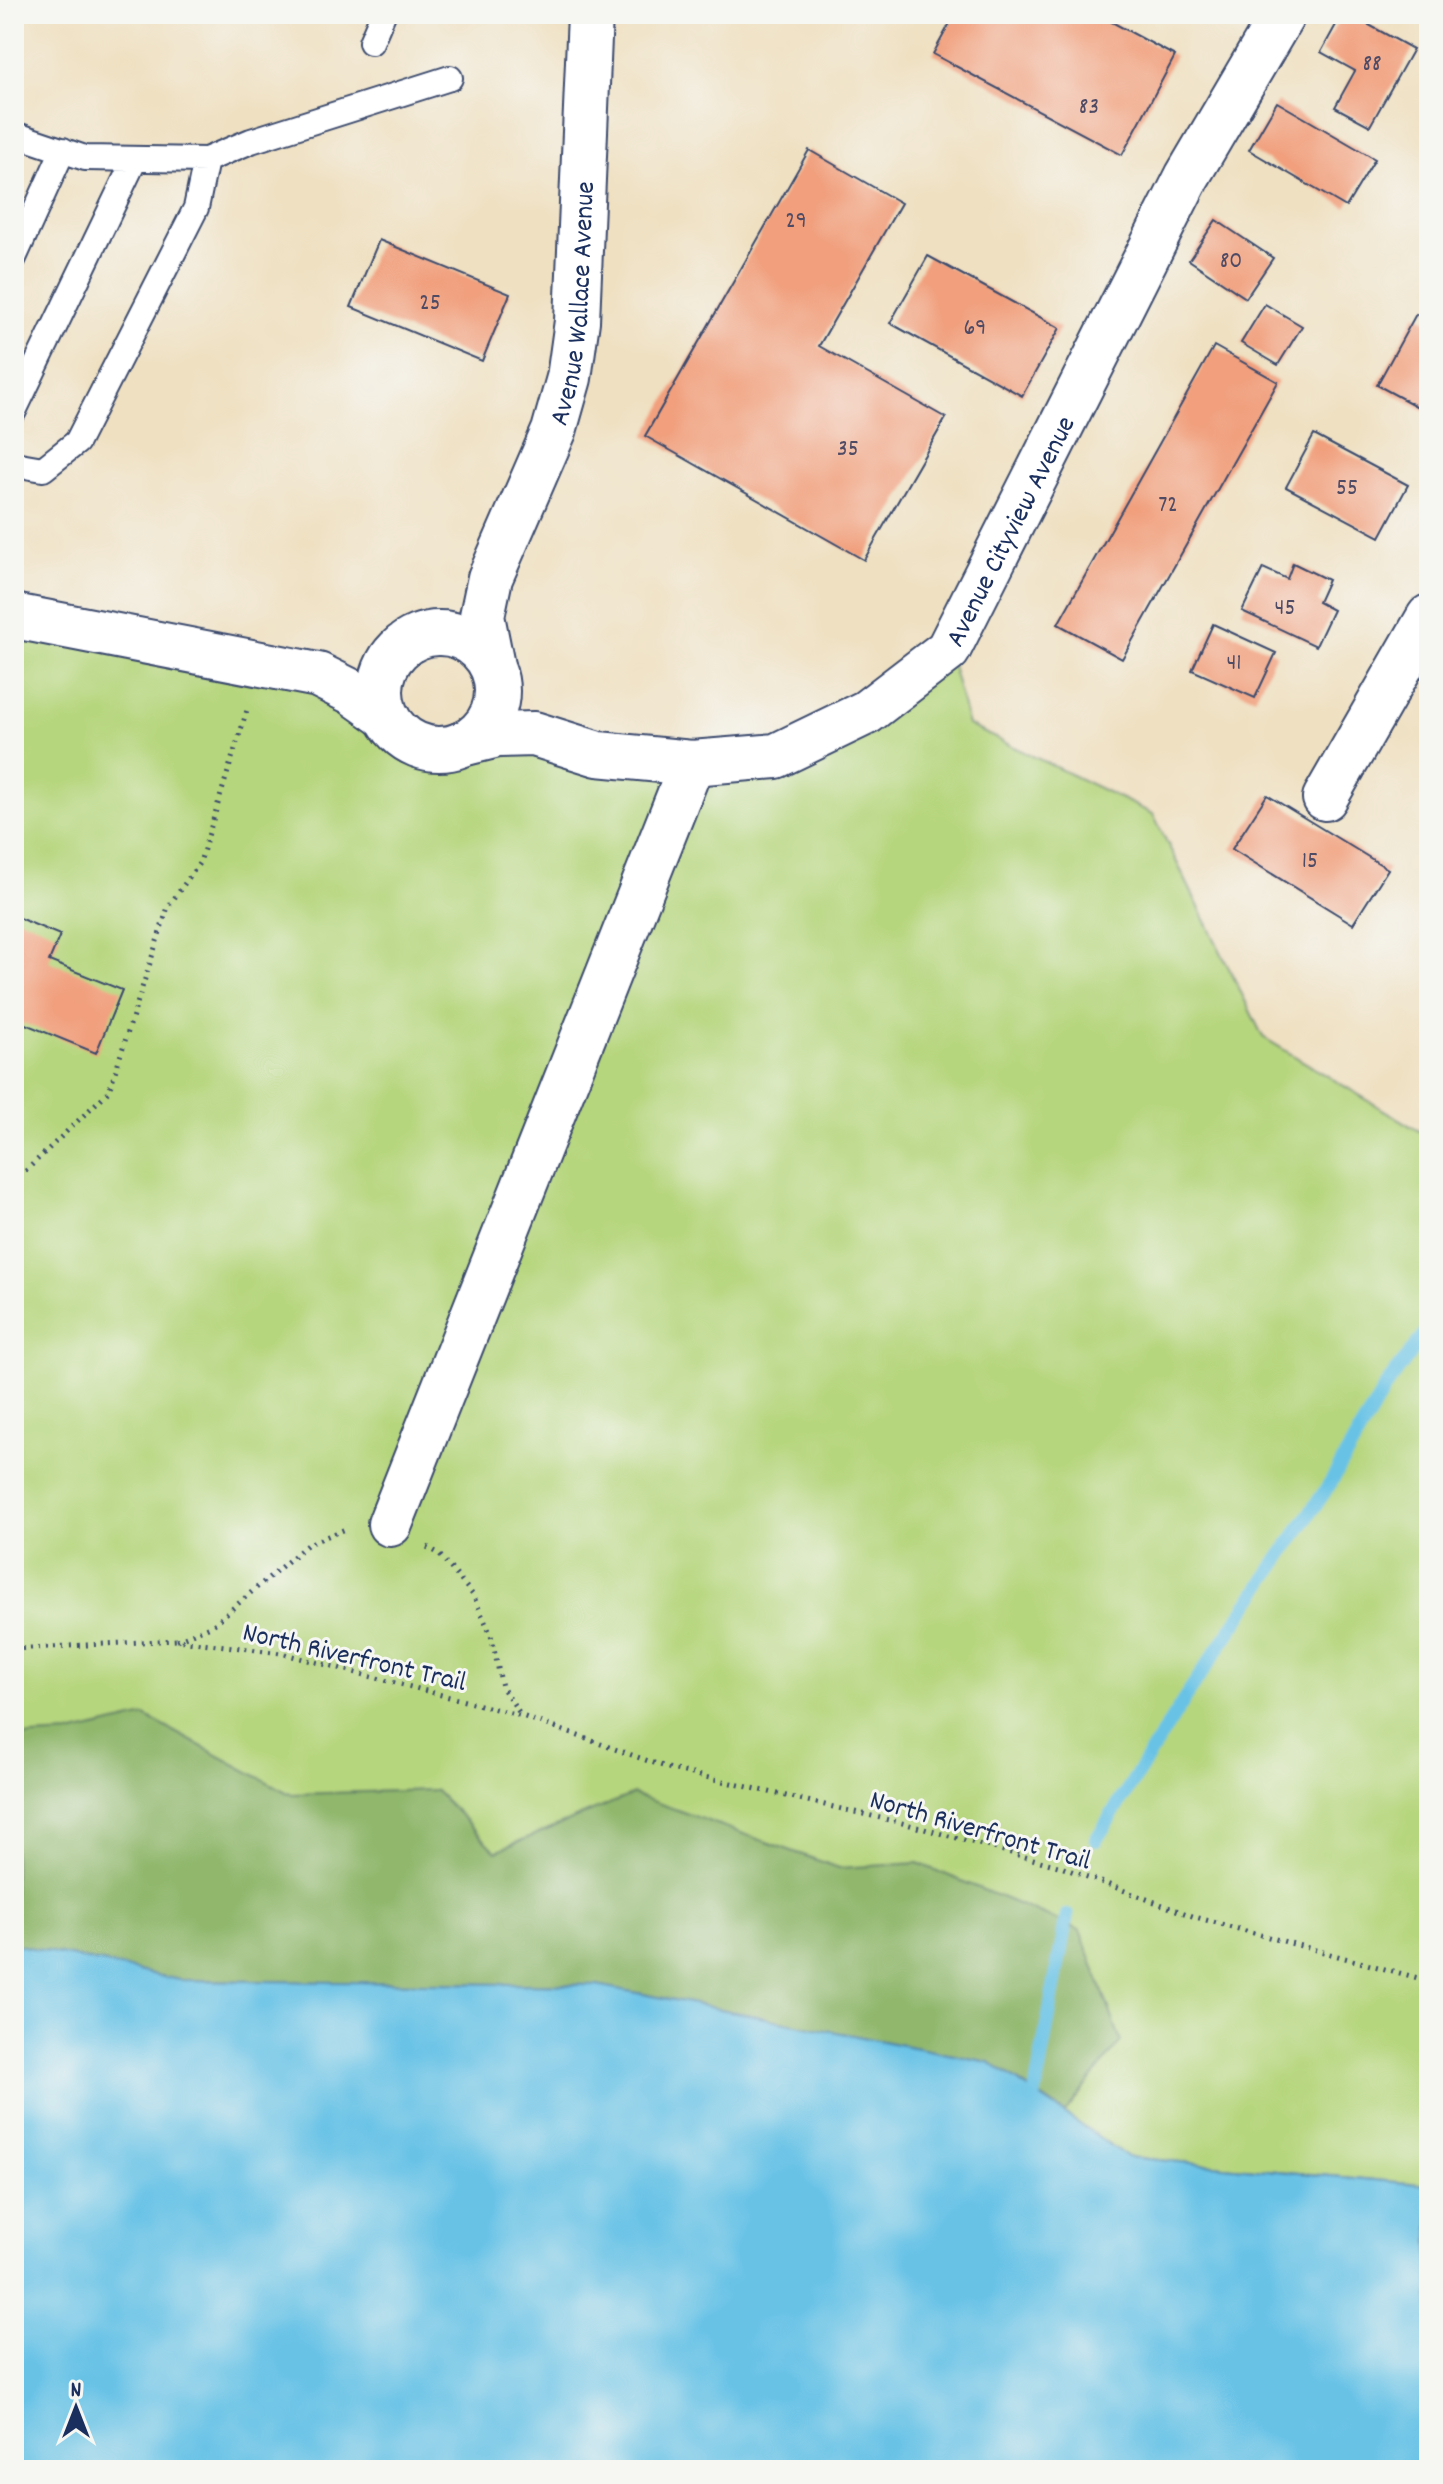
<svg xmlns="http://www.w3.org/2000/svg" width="1443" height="2484" font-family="Dekko,sans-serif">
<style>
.green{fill:#b6d67d;stroke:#68826e;stroke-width:2}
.forest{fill:#90b76c;stroke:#567365;stroke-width:2}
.water{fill:#68c2e6;stroke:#4278a2;stroke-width:2}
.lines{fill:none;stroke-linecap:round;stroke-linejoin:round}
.stream{stroke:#68c2e6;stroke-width:14}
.building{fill:#f19f7b}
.lane-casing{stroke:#3b4a6d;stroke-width:28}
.street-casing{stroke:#3b4a6d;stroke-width:48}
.path{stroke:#3b4a6d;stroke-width:5;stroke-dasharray:2 6;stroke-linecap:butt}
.lane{stroke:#fff;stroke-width:24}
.street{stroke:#fff;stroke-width:44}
.labels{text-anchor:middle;stroke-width:6;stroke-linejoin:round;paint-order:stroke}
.number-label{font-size:24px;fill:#504b65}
.street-label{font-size:28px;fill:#1b2f5e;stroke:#f6f6f2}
</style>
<rect width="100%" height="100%" fill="#f6f6f2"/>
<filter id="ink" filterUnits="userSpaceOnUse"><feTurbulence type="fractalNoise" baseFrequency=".0125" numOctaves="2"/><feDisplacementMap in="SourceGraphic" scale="16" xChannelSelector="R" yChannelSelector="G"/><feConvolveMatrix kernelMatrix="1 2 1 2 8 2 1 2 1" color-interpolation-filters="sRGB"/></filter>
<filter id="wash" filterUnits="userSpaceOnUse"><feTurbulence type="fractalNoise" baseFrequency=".006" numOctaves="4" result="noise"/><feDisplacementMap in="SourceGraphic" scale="32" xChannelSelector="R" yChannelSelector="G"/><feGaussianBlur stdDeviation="1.8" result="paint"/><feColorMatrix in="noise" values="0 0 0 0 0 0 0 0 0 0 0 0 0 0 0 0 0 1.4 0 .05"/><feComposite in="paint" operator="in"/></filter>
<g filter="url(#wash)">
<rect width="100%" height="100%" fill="#efe0c1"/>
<path class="green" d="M14,616L318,675L410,742L445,749L776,756L948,650L968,725L1153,814L1263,1037L1424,1134L1429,1125V2185L1128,2157L989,2062L597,1985L179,1980L14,1944Z"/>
<path class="forest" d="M145,1716L290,1794L435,1790L496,1851L633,1794L839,1868L918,1863L1080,1930L1121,2041L1065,2113L989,2062L597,1985L179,1980L14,1944V1737L70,1734Z"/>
<path class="water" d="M14,1944L179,1980L597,1985L989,2062L1128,2157L1429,2185V2470H14Z"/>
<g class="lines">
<path class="stream" d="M1096,1840L1191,1689L1330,1484L1386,1386L1429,1328
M1032,2111L1067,1915"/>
</g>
<g id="blocks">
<path class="building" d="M955,14H1097L1175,56L1122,155L933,54Z
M1342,14H1349L1413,49L1370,126L1335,107L1355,71L1321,52Z
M1277,102L1375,159L1346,207L1249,150Z
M809,150L901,203L819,346L946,418L864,560L645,436Z
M1216,220L1273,258L1246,298L1189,260Z
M379,240L510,294L482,361L351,307Z
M928,256L1060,328L1022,396L890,323Z
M1265,304L1302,326L1278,365L1241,343Z
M1416,314L1429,321V413L1377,385Z
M1214,346L1278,382L1122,659L1058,624Z
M1314,435L1408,485L1380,537L1286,487Z
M1293,563L1328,580L1318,602L1333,610L1316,646L1242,611L1263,568L1287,579Z
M1213,624L1276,653L1255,698L1192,670Z
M1267,795L1388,869L1353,924L1232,849Z
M14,916L60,935L49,961L122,990L96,1053L23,1023L14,1045Z"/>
</g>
</g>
<g filter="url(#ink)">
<use href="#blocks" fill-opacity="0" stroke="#3b4a6d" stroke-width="2"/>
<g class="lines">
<defs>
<path id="lane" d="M371,42L383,14
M14,134L85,158L206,160L251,141L450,78
M14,258L63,150
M14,411L135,159
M14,464L43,469L77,442L196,208L206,160"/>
<g id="street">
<path d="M14,616L318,675L352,692L386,716"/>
<circle cx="439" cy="691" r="58"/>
<path id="s1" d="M492,666L482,616L490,578L554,431L569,378L577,321L590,14"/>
<path id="s2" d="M462,744L498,735L534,734L598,754L692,763L776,756L867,712L948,650L1187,177L1283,14"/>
<path d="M1325,798L1429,617"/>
<path d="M390,1524L692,763"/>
</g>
</defs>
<use href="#lane" class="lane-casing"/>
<use href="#street" class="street-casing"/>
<path class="path" d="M14,1182L109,1091L168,907L200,862L248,707
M427,1547L438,1553L473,1595L491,1635L502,1687L521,1715
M177,1640L213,1625L308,1544L348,1528
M14,1649L177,1640L281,1653L522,1716L671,1769L906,1824L1058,1866L1195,1917L1429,1981"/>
<use href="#lane" class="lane"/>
<use href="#street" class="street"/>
</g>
</g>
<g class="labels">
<g class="number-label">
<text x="1372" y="70">88</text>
<text x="1089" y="113">83</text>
<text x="796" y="227">29</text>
<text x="1231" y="267">80</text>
<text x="430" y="309">25</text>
<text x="975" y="334">69</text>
<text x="848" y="455">35</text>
<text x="1347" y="494">55</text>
<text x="1168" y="511">72</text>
<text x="1285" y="614">45</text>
<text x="1234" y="669">41</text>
<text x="1310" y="867">15</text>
</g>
<g class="street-label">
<text dy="10" stroke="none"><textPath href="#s1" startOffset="380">Avenue Wallace Avenue</textPath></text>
<text dy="10" stroke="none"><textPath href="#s2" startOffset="656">Avenue Cityview Avenue</textPath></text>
<text transform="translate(355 1655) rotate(13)" y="10">North Riverfront Trail</text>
<text transform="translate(981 1828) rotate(16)" y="10">North Riverfront Trail</text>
</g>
</g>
<rect width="1443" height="2484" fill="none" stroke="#f6f6f2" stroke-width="48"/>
<g transform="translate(76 2408)" stroke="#f6f6f2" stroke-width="6" paint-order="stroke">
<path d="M0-6L14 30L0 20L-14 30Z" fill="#1b2f5e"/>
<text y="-12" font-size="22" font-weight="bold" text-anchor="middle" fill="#1b2f5e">N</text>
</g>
</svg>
